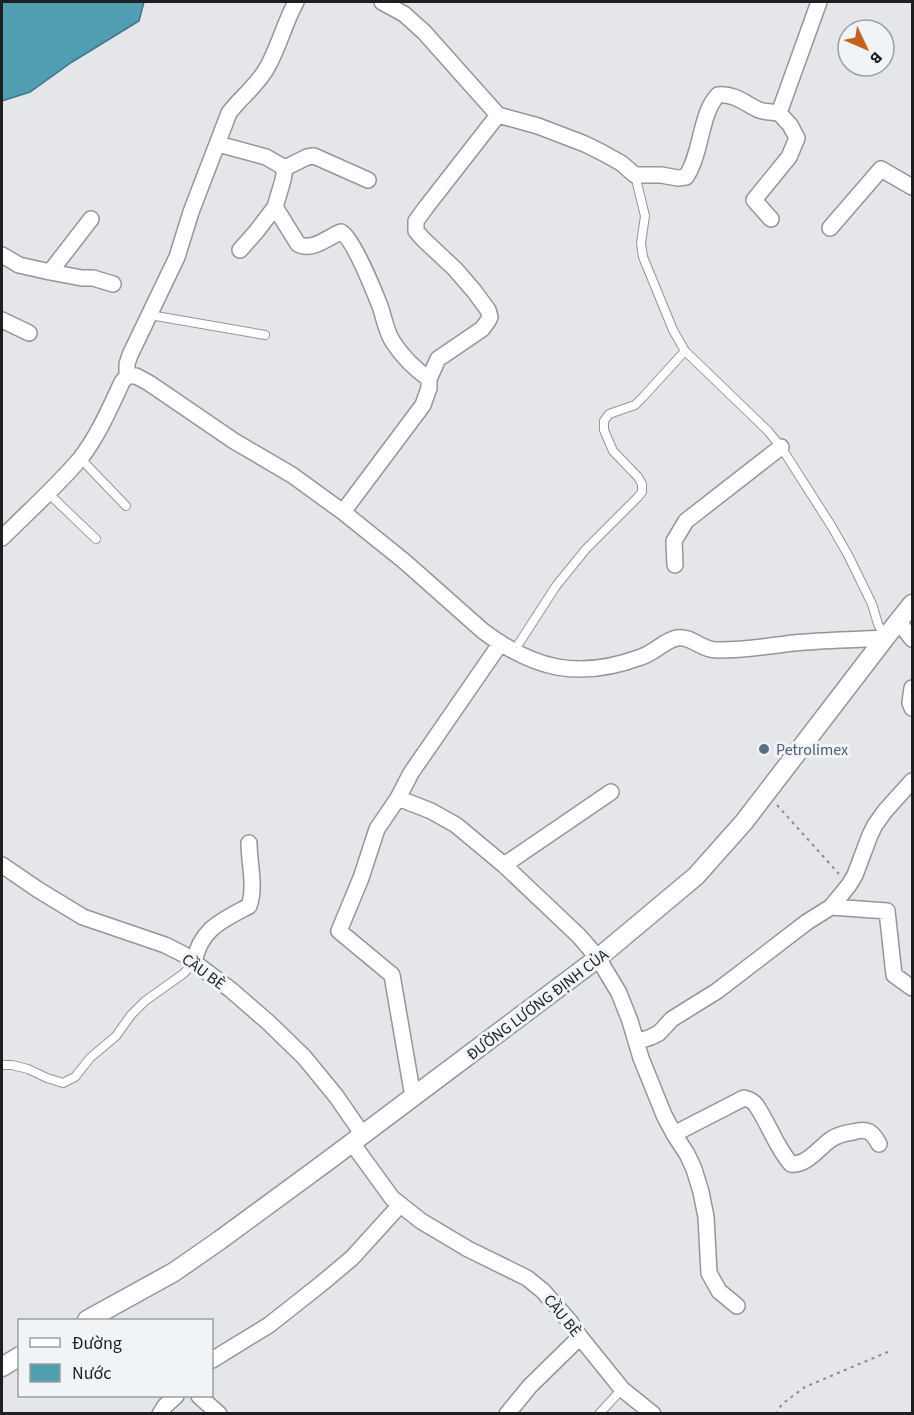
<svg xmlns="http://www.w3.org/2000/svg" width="914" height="1415" font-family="'Source Sans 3',sans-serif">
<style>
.water{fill:#4f9eb2;stroke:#407886;stroke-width:1.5}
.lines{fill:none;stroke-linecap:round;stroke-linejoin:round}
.service-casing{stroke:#949699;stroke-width:10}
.minor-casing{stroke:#949699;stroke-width:18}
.tertiary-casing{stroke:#949699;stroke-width:21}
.path{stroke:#888a8d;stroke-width:2;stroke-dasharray:3 4.5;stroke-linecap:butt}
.service{stroke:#fff;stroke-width:8}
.minor{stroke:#fff;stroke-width:15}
.tertiary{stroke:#fff;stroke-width:18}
.service-dot{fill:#5c6f8a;stroke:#f1f4f7;stroke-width:2}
.labels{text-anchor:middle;stroke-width:6;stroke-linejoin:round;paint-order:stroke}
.service-label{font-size:16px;fill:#4e5e75;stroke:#f1f4f7;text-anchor:start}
.street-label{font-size:16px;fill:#1e1f21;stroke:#f1f4f7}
</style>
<rect width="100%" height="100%" fill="#e4e6ea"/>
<path class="water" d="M2,2H144L139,21L72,62L30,92L2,101Z"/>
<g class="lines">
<defs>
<path id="service" d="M635,175L645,216L641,243L643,257L673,330L685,351L768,431L781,447L832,527L848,555L872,604L878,624L884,636
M150,315L265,335
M80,458L126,506
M48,493L96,539
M514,651L556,586L586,549L638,497L642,492V484L638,477L613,451L604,430V421L609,414L635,405L643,397L685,351
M2,1065H12L28,1069L47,1078L63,1083L75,1077L90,1058L116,1036L131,1015L145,1001L183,974L194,963
M599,1414L622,1389"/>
<path id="minor" d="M382,2L404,14L424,32L498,115L538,126L585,144L603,153L621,163L635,175H661L678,178L686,177C702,153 700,113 718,95C734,93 746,104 759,110C765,112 772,112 779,113L819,2
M218,144L266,157L285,168L307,157L314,156L368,180
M275,207L298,244C312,252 328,237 341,232C353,238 374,291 380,306C384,317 386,332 393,342C402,356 415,369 429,379
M771,219L754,200L789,157L797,138L790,125L779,113
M830,228L881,169L912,187
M240,250L256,232L275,207L283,180L285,168
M2,255L19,265L50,272L82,278H93L113,284
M50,272L91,219
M2,320L29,333
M127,376V364L130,355L177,257L191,212L229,113C241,97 259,84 268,66C279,46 285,22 296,2
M343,512L423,405L429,388V379L438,359L482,329L488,321L490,317L488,310L474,291L455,269L424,240L416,231V221L427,206L498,115
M2,538C28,512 56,487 80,459C98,436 110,408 122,382L127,376H136L149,383L234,441L292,475L343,512L404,561L483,631C535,670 579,680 641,657C654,653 665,640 677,638C689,636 697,645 707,648C711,650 716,650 720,650C745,650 769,646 794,643C824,640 855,640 885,638
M675,565L674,541L686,521L781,447
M899,622L912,639
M912,688L910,703L912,708
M398,798L431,811L456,825L504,865L579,936L598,958L619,993L630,1021L641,1058L664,1115L674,1134L687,1154L694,1169L701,1192L706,1217L709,1273L719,1291L737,1306
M2,865L37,889L83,917L165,945L183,954L231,990L269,1023L304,1057L336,1096L363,1135
M504,865L611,792
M831,907L887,911L894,975L912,988
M194,963C200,929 221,921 249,906C256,887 249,863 249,843
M636,1042L651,1037L659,1033L672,1019L717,991L807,922L831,907L849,885L855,875L870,835L875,825L885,811L912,781
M413,1097L392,975L339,931L361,878L377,829L398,798L411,773L500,644
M674,1134L744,1098C749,1099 753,1101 756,1105C769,1124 776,1147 791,1164C806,1166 819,1148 830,1140C837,1135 845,1133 853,1132C867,1128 872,1131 879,1144
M352,1143L392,1198L421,1221L468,1249L527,1278L543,1291L571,1323L580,1337L622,1389L653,1414
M212,1360L269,1325L321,1284L352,1258L400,1205
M199,1396L219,1414
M160,1414L165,1406L176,1396
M507,1414L530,1386L580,1337"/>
<path id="tertiary" d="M87,1320L174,1272L220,1240L329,1160L598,958L696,876L744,822L885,638L912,604
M2,1367L20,1356"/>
</defs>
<use href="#service" class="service-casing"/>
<use href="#minor" class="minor-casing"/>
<use href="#tertiary" class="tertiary-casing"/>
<path class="path" d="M777,805L839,874
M776,1414L782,1404L805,1387L890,1351"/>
<use href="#service" class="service"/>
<use href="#minor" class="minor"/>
<use href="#tertiary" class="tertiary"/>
</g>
<circle class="service-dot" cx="764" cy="749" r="6"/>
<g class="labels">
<g class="service-label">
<text x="776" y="755">Petrolimex</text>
</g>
<g class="street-label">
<text transform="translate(204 971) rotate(36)" y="6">CẦU BÈ</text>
<text transform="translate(537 1004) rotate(-37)" y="6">ĐƯỜNG LƯƠNG ĐỊNH CỦA</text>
<text transform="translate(563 1315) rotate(51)" y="6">CẦU BÈ</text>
</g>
</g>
<rect width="914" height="1415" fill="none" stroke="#1e1f21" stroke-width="6"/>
<rect x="18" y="1319" width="195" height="78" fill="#f1f4f7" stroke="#9d9fa1" stroke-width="1.5"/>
<rect x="30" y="1338" width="30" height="9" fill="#ffffff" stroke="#9d9fa1" stroke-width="1.5"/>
<text x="72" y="1349" font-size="18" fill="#1e1f21">Đường</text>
<rect x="30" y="1364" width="30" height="18" fill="#4f9eb2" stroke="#9d9fa1" stroke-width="1.5"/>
<text x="72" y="1379" font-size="18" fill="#1e1f21">Nước</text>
<g transform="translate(866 48) rotate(134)"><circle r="28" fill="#f1f4f7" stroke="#9d9fa1" stroke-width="1.5"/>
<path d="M0-4.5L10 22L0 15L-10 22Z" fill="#c26120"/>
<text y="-9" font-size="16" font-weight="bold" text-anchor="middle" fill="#1e1f21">B</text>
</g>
</svg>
